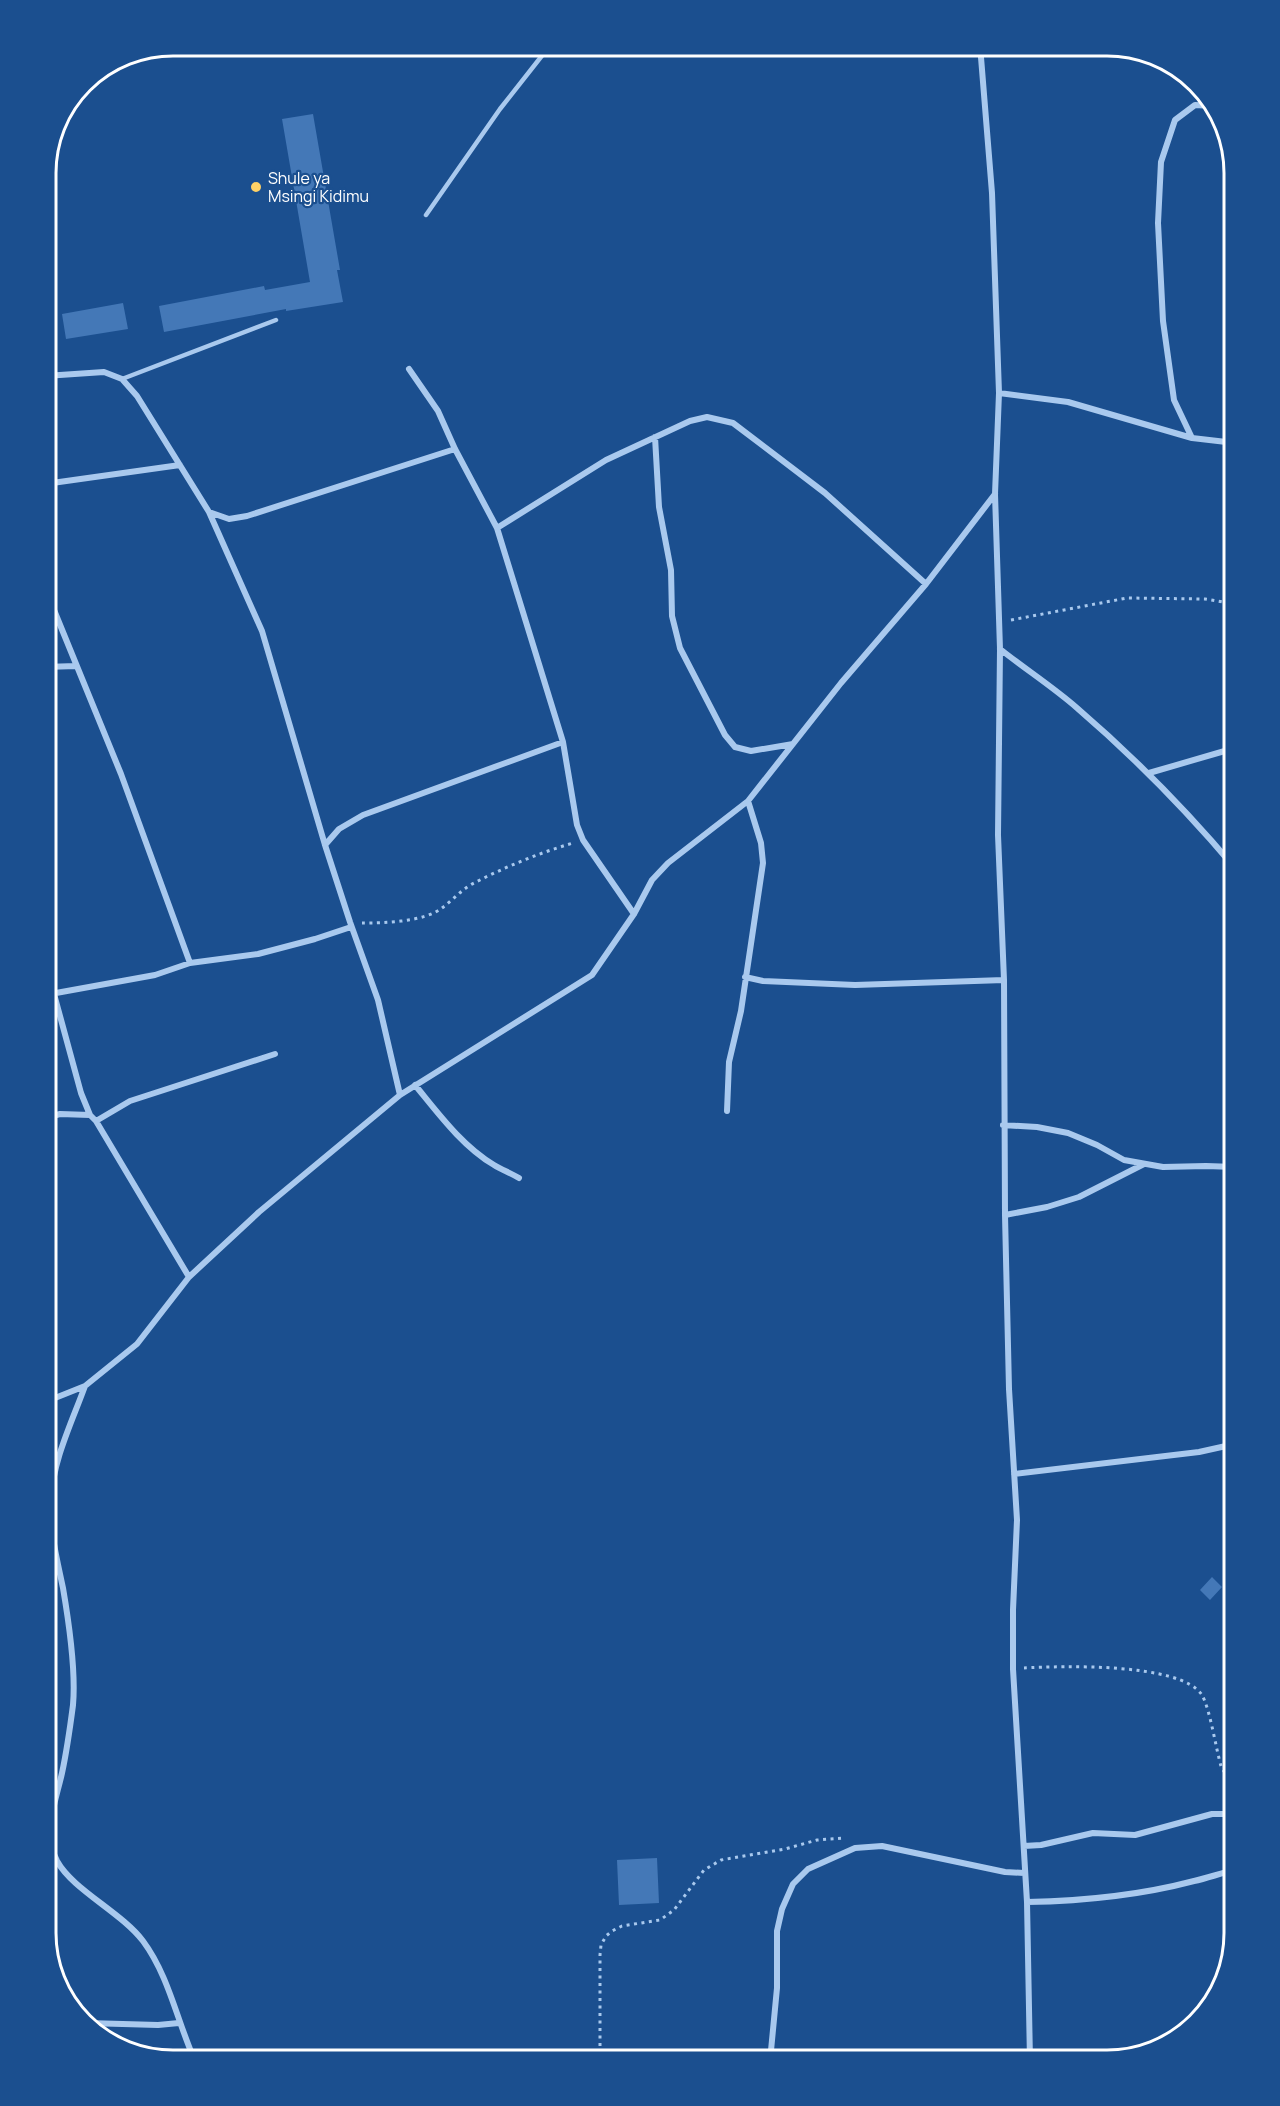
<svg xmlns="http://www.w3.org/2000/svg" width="1280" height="2106" font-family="Manrope,sans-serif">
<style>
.building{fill:#4478b7}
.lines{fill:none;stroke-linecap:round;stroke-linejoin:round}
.path{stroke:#a9c9ee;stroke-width:3;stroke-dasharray:3 4.5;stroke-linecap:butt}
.lane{stroke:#a9c9ee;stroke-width:4.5}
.street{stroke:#a9c9ee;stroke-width:6}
.poi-dot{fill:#ffd166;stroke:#1b4f8f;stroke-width:2}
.labels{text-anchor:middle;stroke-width:4.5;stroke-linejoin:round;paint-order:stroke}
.poi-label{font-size:16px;fill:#fff;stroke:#1b4f8f;text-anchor:start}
.rim{fill:none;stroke:#fff;stroke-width:3}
</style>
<rect width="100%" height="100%" fill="#1b4f8f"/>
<path class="building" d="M313,114L340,270H337L343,302L286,311V309L164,332L159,306L264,286L265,290L310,282L282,119Z
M123,303L128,329L66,339L62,314Z
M1212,1577L1222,1587L1210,1600L1200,1590Z
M657,1858L659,1903L619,1905L617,1860Z"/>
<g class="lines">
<path class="path" d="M1011,620L1127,598L1205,599L1235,604
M362,923C384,923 424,922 442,908C453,900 462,889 474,883C505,867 539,853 573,843
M1024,1668C1060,1666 1180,1662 1202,1695C1210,1709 1216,1749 1221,1766L1226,1775L1235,1782
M600,2061V1955L601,1945L606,1936L612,1931L622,1926L660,1920L674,1910L704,1870L721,1860L785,1849L817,1840L845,1838"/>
<path class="lane" d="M426,215L500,109L548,48L553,45
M122,379L276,320"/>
<path class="street" d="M980,45L992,193L999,393L995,494L1000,649L998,835L1004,980L1005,1215L1009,1389L1017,1520L1013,1610V1669L1027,1902L1030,2061
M50,143L47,320L53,375
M409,369L438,411L455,449L497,528L563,742L577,825L583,840L634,914
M45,376L104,372L122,379L137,396L209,512L262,631L325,845L350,922L378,1000L400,1095
M999,393L1068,402L1192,438L1235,443
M655,437L659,507L671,570L672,616L680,648L725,735L735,747L751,751L793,744
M1192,438L1174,400L1163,321L1158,223L1161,162L1175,120L1195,105L1213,106
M45,484L180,465
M209,512L229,519L247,516L455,449
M497,528L606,460L690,421L707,417L733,423L825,493L926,584
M45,588L121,774L190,963
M1000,649C1025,669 1053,687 1077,708C1134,757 1187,811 1235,868
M45,667L76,666
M1149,773L1235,748
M325,845L339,829L363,815L563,742
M745,977L763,981L855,985L1004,980
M54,994L81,1093L90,1115
M45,995L155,975L190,963L258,954L315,939L351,927
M415,1085C438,1113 462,1146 494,1165C502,1170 511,1173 519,1178
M727,1111L729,1062L741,1011L763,863L761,843L748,801
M45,1118L60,1114L90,1115L96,1121L189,1277
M96,1121L130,1101L275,1054
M1003,1125L1037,1127L1068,1133L1097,1145L1124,1160L1163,1167L1206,1166L1235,1167
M1005,1215L1047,1207L1079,1197L1144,1164
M85,1386C72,1422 53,1460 51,1499C49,1529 57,1559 63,1588C69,1623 76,1671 73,1705C70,1728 67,1750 62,1773C56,1801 42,1832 57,1861C73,1890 121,1912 143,1941C169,1976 177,2021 195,2061
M45,1402L85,1386L137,1344L189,1277L259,1212L400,1095L592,975L634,914L652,880L668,863L748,801L841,683L926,584L995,494
M1014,1474L1199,1452L1235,1444
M1024,1846L1041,1845L1093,1833L1135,1835L1212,1814H1235
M1027,1902C1083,1901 1141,1895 1194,1881C1208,1878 1221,1873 1235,1870
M87,2023L158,2025L179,2023
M770,2061L777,1988V1931L782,1909L793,1884L808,1869L855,1848L882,1846L1005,1872L1024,1873"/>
</g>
<circle class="poi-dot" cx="256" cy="187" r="6"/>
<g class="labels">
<g class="poi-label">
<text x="268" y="184">Shule ya<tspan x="268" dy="18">Msingi Kidimu</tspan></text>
</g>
</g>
<path d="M0 0H1280V2106H0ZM173 56H1107A117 117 0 0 1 1224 173V1933A117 117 0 0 1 1107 2050H173A117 117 0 0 1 56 1933V173A117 117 0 0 1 173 56Z" fill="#1b4f8f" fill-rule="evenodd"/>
<path class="rim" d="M173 56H1107A117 117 0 0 1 1224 173V1933A117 117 0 0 1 1107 2050H173A117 117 0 0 1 56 1933V173A117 117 0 0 1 173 56Z"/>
</svg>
